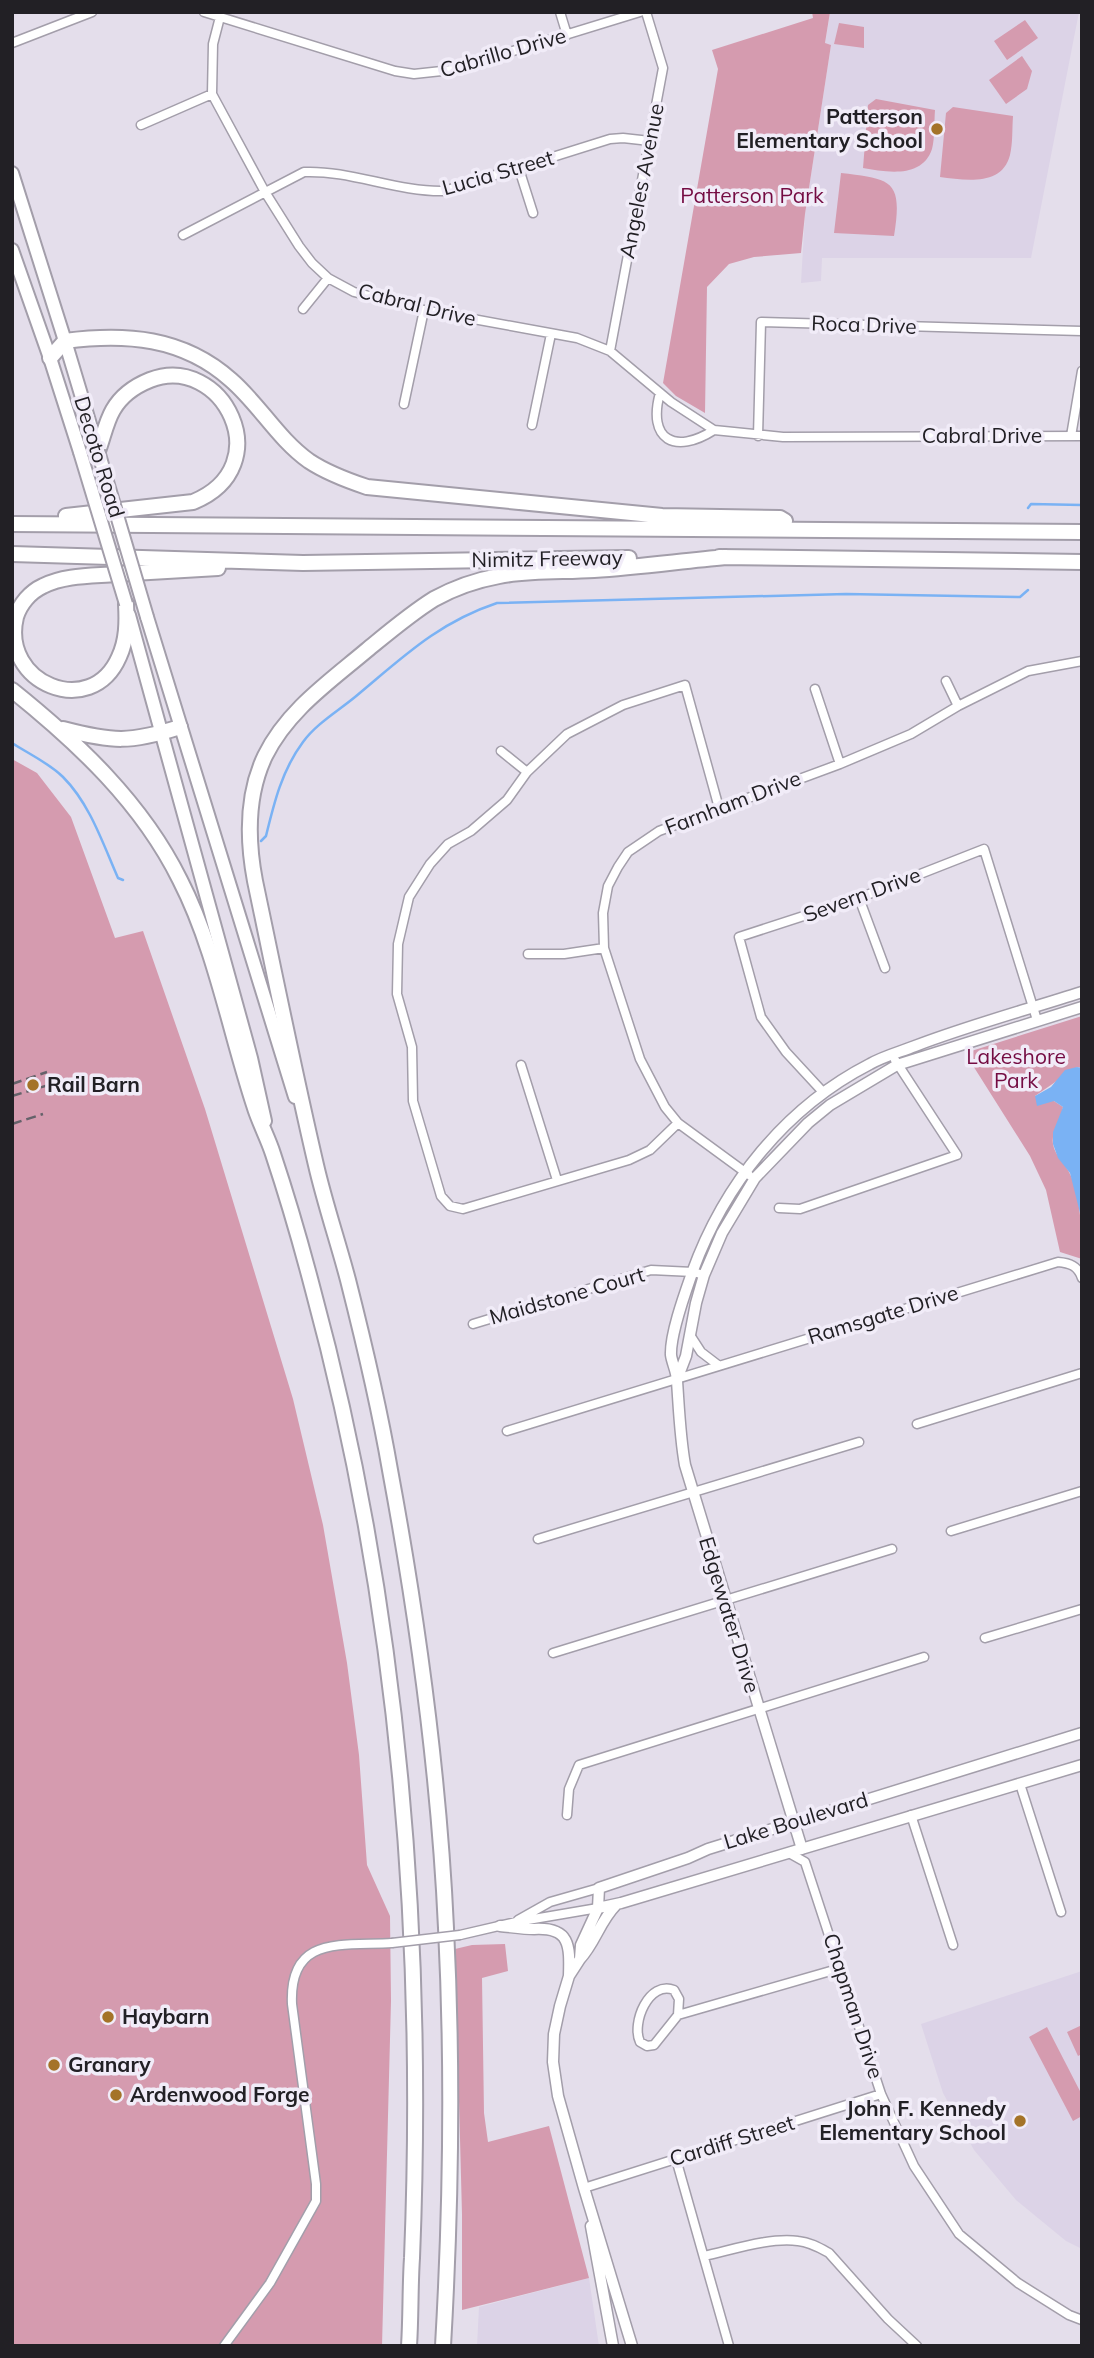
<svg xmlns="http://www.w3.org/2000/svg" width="1094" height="2358" font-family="Mulish,sans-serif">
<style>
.built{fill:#dcd3e7}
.green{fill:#d59baf}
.water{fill:#7ab2f4}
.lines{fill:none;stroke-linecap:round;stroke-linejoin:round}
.stream{stroke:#7ab2f4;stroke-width:2.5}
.minor-casing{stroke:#a39eaa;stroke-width:11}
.tertiary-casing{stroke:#a39eaa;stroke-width:13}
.primary-casing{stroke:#a39eaa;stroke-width:16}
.trunk-casing{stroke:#a39eaa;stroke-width:16}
.motorway-casing{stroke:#a39eaa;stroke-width:18}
.minor{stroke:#fff;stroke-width:8}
.tertiary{stroke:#fff;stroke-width:10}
.primary{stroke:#fff;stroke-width:12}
.trunk{stroke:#fff;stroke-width:12}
.motorway{stroke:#fff;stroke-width:14}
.rail{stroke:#65626a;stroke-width:2.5;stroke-dasharray:10 5;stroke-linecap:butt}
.minor-bridge-casing{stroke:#a39eaa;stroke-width:11;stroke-linecap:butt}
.trunk-bridge-casing{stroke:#a39eaa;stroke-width:16;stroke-linecap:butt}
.minor-bridge{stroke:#fff;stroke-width:8}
.trunk-bridge{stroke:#fff;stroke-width:12}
.poi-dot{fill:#a47328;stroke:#f1ecf8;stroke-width:2.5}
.labels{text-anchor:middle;stroke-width:7;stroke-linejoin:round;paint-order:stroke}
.street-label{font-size:21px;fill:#222025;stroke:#f1ecf8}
.poi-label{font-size:21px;font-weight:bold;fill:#222025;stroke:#f1ecf8;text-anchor:start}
.park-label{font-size:21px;fill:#740b42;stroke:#f1ecf8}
</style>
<rect width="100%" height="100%" fill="#e4deeb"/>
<path class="built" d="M838,12H1079L1031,258H822L821,281L801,283L805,214L831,45L825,44L830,13Z
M1082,1971V2249L1066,2241L1016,2200L974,2150L943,2093L921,2024Z
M589,2278L599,2346H477L479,2307Z"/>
<path class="green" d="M812,12H830L825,43L831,45L805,214L801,253L754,257L729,264L707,287L705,413L676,396L663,383L718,69L712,50L813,18Z
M1025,20L1038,38L1007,60L994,41Z
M839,23L864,27V48L834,44Z
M1022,56L1032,71L1027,89L1006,104L989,80Z
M876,99L935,110C934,122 935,138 932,149C922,179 886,172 863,168L868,105Z
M953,107L1013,116C1012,129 1013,142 1010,155C1002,187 964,180 940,177L946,113Z
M841,173C892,179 903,180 894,236L834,233Z
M12,759L37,773L71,817L115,938L143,931L205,1109L293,1399L323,1525L347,1663L359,1755L367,1865L390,1916L391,2001L382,2346H12Z
M1082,1016V1068L1077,1067L1035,1096L1054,1101L1063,1107C1061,1121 1051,1131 1053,1144C1055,1156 1064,1162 1069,1172C1081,1195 1082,1234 1082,1259L1060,1252L1046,1190L1030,1156L965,1053Z
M505,1944L508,1971L482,1978L484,2113L488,2142L549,2126L589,2278L462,2310V2214L455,1949L472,1945Z
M1082,2025V2054L1078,2056L1067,2032Z
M1047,2027L1082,2095V2116L1073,2121L1029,2037Z"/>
<path class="water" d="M1077,1067L1082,1068L1080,1111L1082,1221L1070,1173L1058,1158L1053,1144V1132L1063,1107L1054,1101L1037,1106L1035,1096L1051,1087L1065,1070Z"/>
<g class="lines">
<path class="stream" d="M1028,508L1031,504L1082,505
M12,743C29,754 49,763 63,777C90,804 103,844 118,878L123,880
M261,841L266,836C274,803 282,770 303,742C316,724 338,711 355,697C402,658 437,623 497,603L846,594L1020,597L1028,590"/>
<defs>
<path id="minor" d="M204,12L395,71L414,74L451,70L640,12
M560,12L567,35
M220,17L213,44L212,94L265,192L299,246L312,263L328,278L354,292L424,310L577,338L610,351L671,402L714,430L783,437L1082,436
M12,43L92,12
M141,125L212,94
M519,169L533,213
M183,235L304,172C351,170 396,192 444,191L610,139L623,138L650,141
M303,309L328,278
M610,351L663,68L646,12
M660,393C647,440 675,455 714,430
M404,404L424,310
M532,425L551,334
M758,436L761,322L1082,331
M1071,436L1082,371
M946,681L958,706
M815,689L840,764
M501,751L527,772
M859,898L885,968
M528,954H564L604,948
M521,1065L557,1180
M822,1091L786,1052L761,1017L739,937L859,898L984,849L1037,1020
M678,1123L650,1150L629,1160L463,1209L450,1206L441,1196L413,1101L412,1047L397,994L398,944L409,897L430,864L448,844L471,831L507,800L527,772L567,734L623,705L685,685L719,808
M749,1175L678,1123L665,1107L640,1059L604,948L603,913L608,886L618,867L628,852L659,831L840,764L911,734L958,706L1028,671L1082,661
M779,1208L800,1209L957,1155L895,1060
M473,1324L651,1270L693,1272L704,1275
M690,1335L701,1352L718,1365
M917,1424L1082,1373
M507,1431L1058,1262C1070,1263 1078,1266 1082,1278
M951,1531L1082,1491
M538,1539L859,1442
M985,1638L1082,1609
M553,1653L892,1549
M1020,1784L1061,1912
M567,1815L569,1789L579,1765L924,1657
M911,1815L953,1945
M789,1853L805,1862L881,2094L914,2166L959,2234L1018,2283L1069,2315L1082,2320
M518,1920L550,1902L599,1888
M460,1935L516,1922L598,1908
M678,2015L679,1999L674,1990C649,1980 631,2023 640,2042L647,2046L654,2045L678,2015L841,1968
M676,2159L729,2346
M584,2188L881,2094
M704,2256C732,2250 770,2237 798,2241C810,2242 820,2248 829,2253L888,2319L917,2346
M224,2346L270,2283L316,2201V2184L292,2004C289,1935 341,1946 392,1943"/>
<path id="tertiary" d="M678,1377L686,1356L696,1303L704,1275L722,1233L755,1178L808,1123L830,1105L897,1065L1082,1007
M802,1849L685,1465C680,1437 679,1409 677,1381C677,1372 672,1363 671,1355C670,1334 685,1293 692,1273C724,1184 786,1107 870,1064C884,1056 900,1052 915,1046C970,1025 1026,1010 1082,992
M598,1908L621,1903L1082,1765
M500,1926C511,1927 523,1929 534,1929C570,1927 570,1945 569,1976
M580,1959C595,1943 600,1921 616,1905
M591,2226L613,2346
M632,2346L584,2188L558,2096L553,2062L554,2034L560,2006L569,1976L580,1959L581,1945L598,1908L599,1888L688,1858L708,1849L1082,1733"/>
<path id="primary" d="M12,173L65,341
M12,250L50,358"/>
<path id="trunk" d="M65,341L98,451
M50,358L80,452
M129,615L251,1058L265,1121
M147,617L295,1097"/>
<path id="motorway" d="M50,358L65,341C125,333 183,337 231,380C259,404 278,439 309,461C327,473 346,480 367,487L662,516L780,518L785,521
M66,516L193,502C281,466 222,352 150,380C135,386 121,396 113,410C106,422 103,438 98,451
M12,524L1082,532
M12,554L303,563L629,558
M719,557L1082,562
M126,604C127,622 127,640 119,657C91,721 0,683 16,617C20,604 30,592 43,586C65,575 92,576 116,574C150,572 184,570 218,568
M12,690C78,743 142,803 180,880C215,948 230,1032 254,1105C259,1122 268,1138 273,1154C288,1199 301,1244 313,1290C398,1603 425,1934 412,2258C410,2287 411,2316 409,2346
M63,729C113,742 130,743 180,727
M443,2346C451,2207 453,2067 446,1928C439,1774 418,1621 390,1470C379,1406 364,1343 348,1280C338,1242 325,1204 316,1165C294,1071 275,976 255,881C247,839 246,796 265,756C287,711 329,682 367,650C389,632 410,614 434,599C454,588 477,580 499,576C530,570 563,572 594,570C638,567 682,561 726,557"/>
</defs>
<use href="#minor" class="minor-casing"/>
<use href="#tertiary" class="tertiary-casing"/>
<use href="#primary" class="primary-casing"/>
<use href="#trunk" class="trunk-casing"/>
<use href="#motorway" class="motorway-casing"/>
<use href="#minor" class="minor"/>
<use href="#tertiary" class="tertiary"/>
<use href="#primary" class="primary"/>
<use href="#trunk" class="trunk"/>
<use href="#motorway" class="motorway"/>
<path class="rail" d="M12,1084L47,1072
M12,1096L52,1084
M12,1124L43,1114"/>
<defs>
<path id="minor-bridge" d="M392,1943L460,1935"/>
<path id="trunk-bridge" d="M98,451L147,617
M80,452L126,604"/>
</defs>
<use href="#minor-bridge" class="minor-bridge-casing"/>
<use href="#trunk-bridge" class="trunk-bridge-casing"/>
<use href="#minor-bridge" class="minor-bridge"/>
<use href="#trunk-bridge" class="trunk-bridge"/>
</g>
<g class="poi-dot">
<circle cx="937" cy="129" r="7"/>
<circle cx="33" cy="1085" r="7"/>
<circle cx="108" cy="2017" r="7"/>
<circle cx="54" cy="2065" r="7"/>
<circle cx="116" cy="2095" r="7"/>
<circle cx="1020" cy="2121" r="7"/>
</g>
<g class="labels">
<g class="street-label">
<text transform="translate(503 53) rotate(-16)" y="7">Cabrillo Drive</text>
<text transform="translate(498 173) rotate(-16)" y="7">Lucia Street</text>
<text transform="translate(642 181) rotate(-79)" y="7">Angeles Avenue</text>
<text transform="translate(417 305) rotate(14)" y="7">Cabral Drive</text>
<text transform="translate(864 325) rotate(2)" y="7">Roca Drive</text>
<text x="982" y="443">Cabral Drive</text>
<text transform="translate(99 457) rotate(73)" y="7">Decoto Road</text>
<text transform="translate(547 559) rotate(-1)" y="7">Nimitz Freeway</text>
<text transform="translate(733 803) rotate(-21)" y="7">Farnham Drive</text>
<text transform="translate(862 895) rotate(-20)" y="7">Severn Drive</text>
<text transform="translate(567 1296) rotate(-16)" y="7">Maidstone Court</text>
<text transform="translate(883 1315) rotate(-17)" y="7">Ramsgate Drive</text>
<text transform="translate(729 1615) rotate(73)" y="7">Edgewater Drive</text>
<text transform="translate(796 1821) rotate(-17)" y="7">Lake Boulevard</text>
<text transform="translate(853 2006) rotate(72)" y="7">Chapman Drive</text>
<text transform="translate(732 2141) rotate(-17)" y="7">Cardiff Street</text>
</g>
<g class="poi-label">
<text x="923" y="124" text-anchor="end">Patterson<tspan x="923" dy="24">Elementary School</tspan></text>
<text x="47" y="1092">Rail Barn</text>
<text x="122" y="2024">Haybarn</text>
<text x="68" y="2072">Granary</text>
<text x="130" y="2102">Ardenwood Forge</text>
<text x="1006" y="2116" text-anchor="end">John F. Kennedy<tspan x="1006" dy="24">Elementary School</tspan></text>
</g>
<g class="park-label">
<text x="752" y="203">Patterson Park</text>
<text x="1016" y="1064">Lakeshore<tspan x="1016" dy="24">Park</tspan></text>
</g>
</g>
<rect width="1094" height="2358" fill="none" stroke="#222025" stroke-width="28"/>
</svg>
